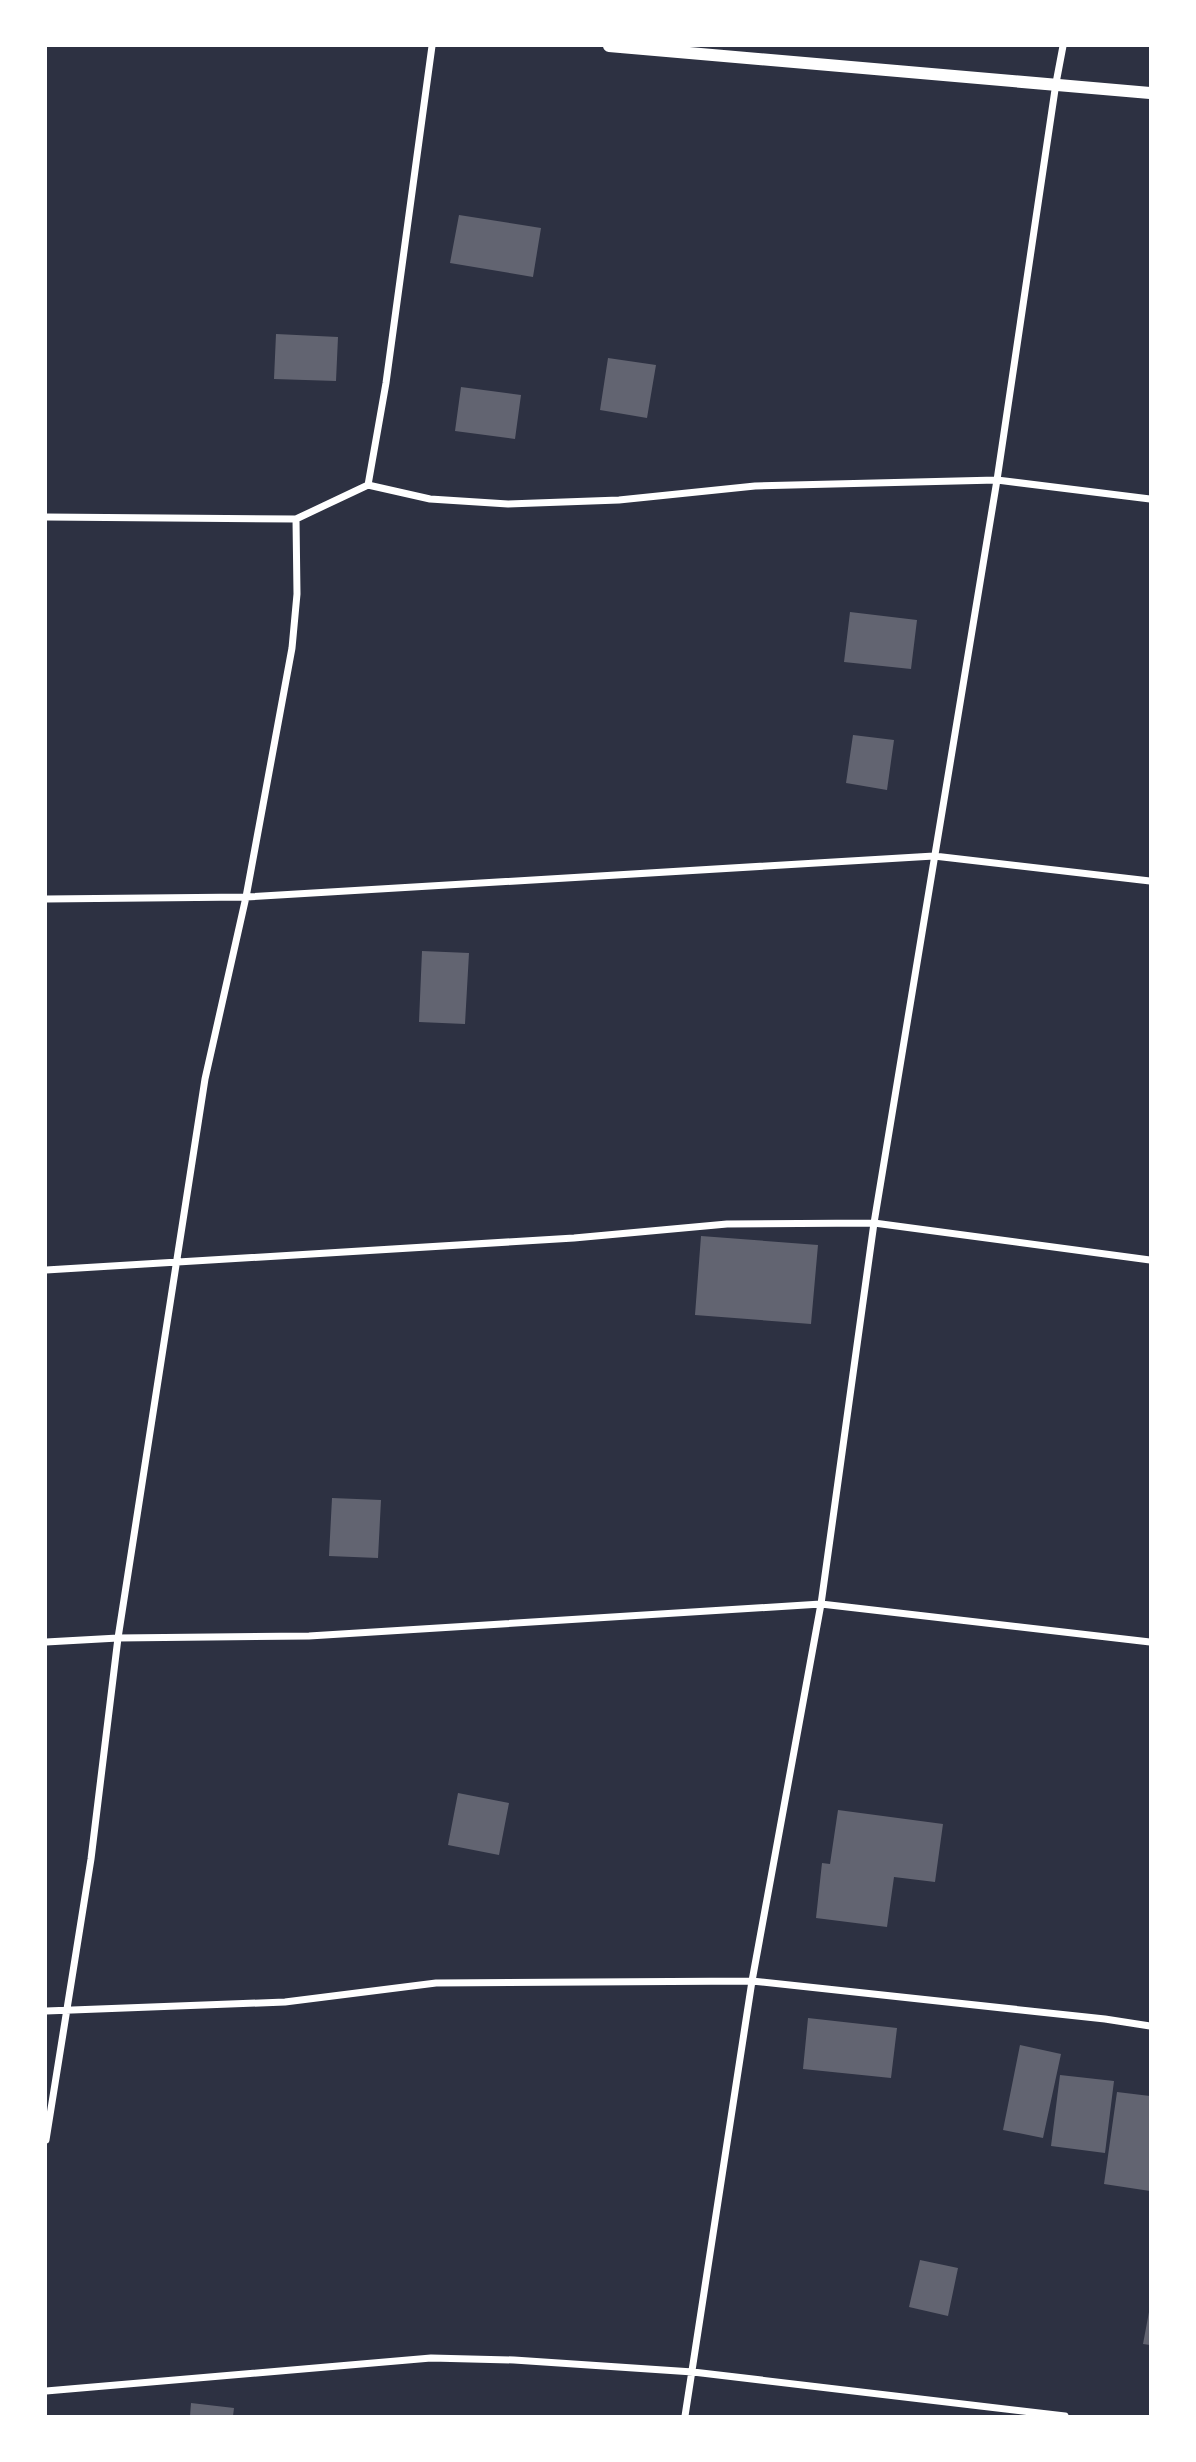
<svg xmlns="http://www.w3.org/2000/svg" width="1196" height="2462" font-family="'Roboto Condensed',sans-serif">
<style>
.building{fill:#626471}
.lines{fill:none;stroke-linecap:round;stroke-linejoin:round}
.minor{stroke:#fff;stroke-width:7}
.tertiary{stroke:#fff;stroke-width:12}
</style>
<rect width="100%" height="100%" fill="#2d3142"/>
<path class="building" d="M459,215L541,228L533,277L450,263Z
M276,334L338,337L336,381L274,379Z
M608,358L656,365L647,418L600,410Z
M461,387L521,395L515,439L455,431Z
M850,612L917,620L911,669L844,662Z
M853,735L894,740L887,790L846,783Z
M422,951L469,953L465,1024L419,1022Z
M701,1236L818,1245L811,1324L695,1315Z
M332,1498L381,1500L378,1558L329,1556Z
M458,1793L509,1803L499,1855L448,1845Z
M838,1810L943,1824L935,1882L894,1877L887,1927L816,1918L822,1863L830,1864Z
M808,2018L897,2028L891,2078L803,2069Z
M1020,2045L1061,2054L1043,2138L1003,2130Z
M1060,2075L1114,2081L1105,2153L1051,2146Z
M1117,2092L1150,2096V2191L1104,2184Z
M920,2260L958,2268L948,2316L909,2307Z
M1149,2312H1150V2345L1143,2344Z
M191,2403L234,2408L233,2416H190Z"/>
<g class="lines">
<path class="minor" d="M368,485L430,499L508,504L619,500L755,486L997,480L1150,499
M46,517L296,519
M46,899L246,897L934,856L1150,881
M46,1270L574,1238L727,1224L874,1223L1150,1260
M46,1642L118,1638L309,1636L821,1604L1150,1642
M46,2011L285,2002L436,1983L752,1981L1105,2019L1150,2026
M46,2140L91,1859L118,1638L205,1079L246,897L292,648L297,594L296,519L368,485L386,383L432,46
M46,2391L431,2358L514,2360L693,2372L1065,2416
M685,2416L752,1981L821,1604L874,1223L997,480L1056,83L1063,46"/>
<path class="tertiary" d="M609,46L1150,93"/>
</g>
<rect width="1196" height="2462" fill="none" stroke="#ffffff" stroke-width="94"/>
</svg>
